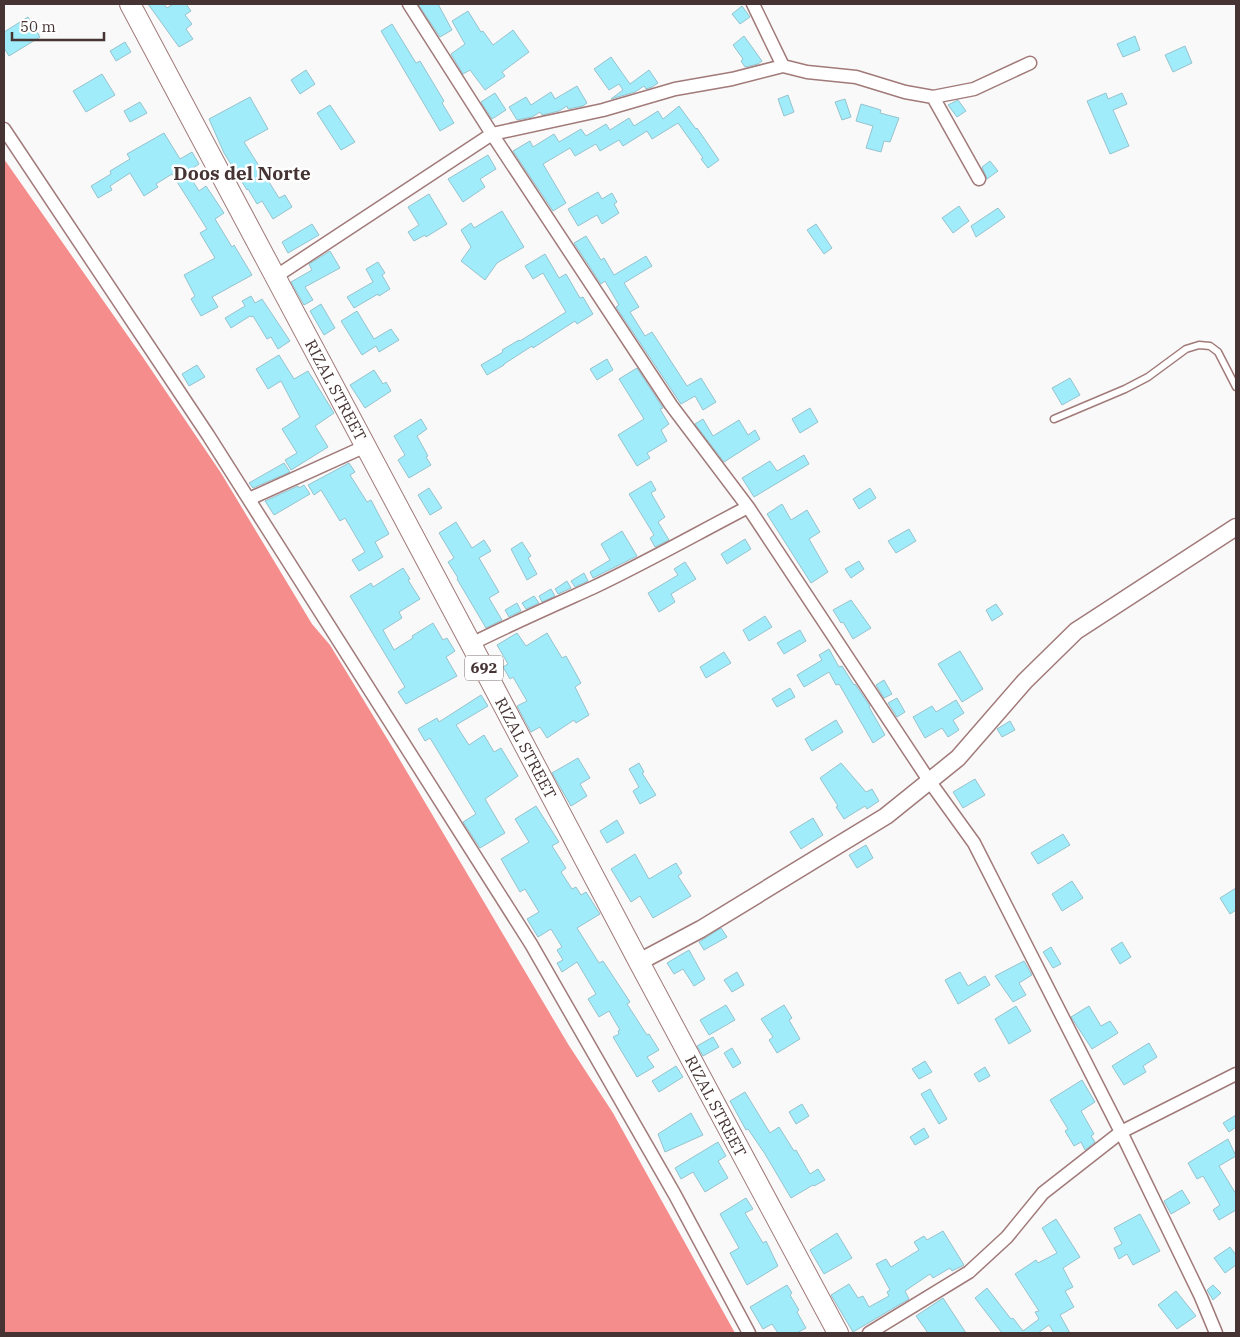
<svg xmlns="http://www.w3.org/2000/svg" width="1240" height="1337" font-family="'IBM Plex Serif',serif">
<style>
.water{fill:#f68d8d}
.building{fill:#a1ecfb;stroke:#96c3cd}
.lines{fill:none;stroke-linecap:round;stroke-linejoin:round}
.service-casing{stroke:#a17a79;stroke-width:9}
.minor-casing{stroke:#a17a79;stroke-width:15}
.tertiary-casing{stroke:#a17a79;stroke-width:19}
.primary-casing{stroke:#a17a79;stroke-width:22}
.service{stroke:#fff;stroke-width:6}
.minor{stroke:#fff;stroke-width:12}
.tertiary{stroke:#fff;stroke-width:16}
.primary{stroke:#fff;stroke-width:20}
.labels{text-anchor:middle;stroke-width:5;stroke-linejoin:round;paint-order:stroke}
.shield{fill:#fff;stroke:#7d7170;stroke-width:1}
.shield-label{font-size:15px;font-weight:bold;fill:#453433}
.street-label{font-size:16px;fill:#453433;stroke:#fff}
.quarter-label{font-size:19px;font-weight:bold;fill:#453433;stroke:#fff}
</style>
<rect width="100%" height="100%" fill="#f9f9f9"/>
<path class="water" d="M4,159L142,356L221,473L312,624L330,645L391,745L568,1044L613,1113L735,1333H4Z"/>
<path class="building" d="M148,4H164L167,8L173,4H186L191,11L185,15L192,24L186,29L193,39L179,47Z
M418,4H438L452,30L440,37Z
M742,6L750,17L740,24L732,14Z
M468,11L481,32L483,31L493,45L513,30L529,52L502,72L505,76L485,90L470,70L463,74L451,54L465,44L452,21Z
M28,17L40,37L9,56L4,48V32Z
M392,24L416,63L420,61L444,101L442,103L454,123L440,131L381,31Z
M744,36L762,61L758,64L745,67L741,61L743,59L733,45Z
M1135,36L1140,50L1123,57L1117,44Z
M125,42L131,52L116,61L110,51Z
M1185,46L1192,63L1173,72L1165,55Z
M611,57L630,84L649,70L658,83L652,87L646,89L644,86L635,92L611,99L623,90L619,84L609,90L594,69Z
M306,70L315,84L300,94L291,80Z
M102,74L115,95L86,112L73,91Z
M577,86L587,103L583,106L568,109L567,106L559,111L542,115L540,112L532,117L517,120L509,107L526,97L531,105L551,92L555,99Z
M495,93L506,110L492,119L481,102Z
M1106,93L1108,99L1122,93L1127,104L1113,110L1129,146L1110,154L1087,101Z
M788,95L794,112L784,116L778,99Z
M250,97L268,129L244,142L279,198L285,195L292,207L273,219L262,201L257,204L248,189L247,190L224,153L209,119Z
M845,99L851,117L842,120L835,102Z
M958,100L966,111L957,117L948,105Z
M140,102L147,113L130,122L124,111Z
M861,104L881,110L880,113L899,118L890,142L884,141L881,152L866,148L873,126L856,121Z
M330,105L355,142L341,150L317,113Z
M679,106L696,129L697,128L719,160L708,168L701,159L703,158L678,123L652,139L647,131L623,146L619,140L600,151L596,144L575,156L570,148L543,164L566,203L553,211L513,151L530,141L533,147L554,134L559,142L581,129L586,136L606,124L610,130L629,118L634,126L658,111L663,119Z
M164,133L180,159L192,152L199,164L187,172L199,191L206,186L224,213L215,219L232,247L234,245L252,275L212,297L218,307L201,316L191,299L195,296L184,275L215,258L200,233L207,229L172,174L156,184L158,187L144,196L130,173L110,186L112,190L98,198L91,186L111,174L110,171L130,159L127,154Z
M488,155L496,169L480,179L485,187L463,202L448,179Z
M990,161L998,171L987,179L982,167Z
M598,192L602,199L612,193L617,202L614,204L619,213L602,224L597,215L578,226L568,209Z
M429,194L447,224L426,237L425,235L414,241L408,232L419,225L408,207Z
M959,206L969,221L953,233L942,218Z
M998,208L1005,217L976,237L971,226Z
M502,211L524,247L497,263L485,280L461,261L471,247L461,230L471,223L474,228Z
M312,224L319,235L288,253L282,242Z
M816,224L832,248L824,254L807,230Z
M586,236L601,260L604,258L614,275L646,256L652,266L624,283L639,307L630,312L645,336L652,332L687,386L701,378L716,402L703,410L695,396L681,404L616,307L619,305L605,281L601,284L574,243Z
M330,251L340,268L305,287L313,300L304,305L291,282L312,270L309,264Z
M545,254L559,278L566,274L580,298L583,297L593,314L577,324L575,321L533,348L532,346L504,364V365L487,375L481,365L503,352L502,350L519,340L520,341L566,312L543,273L533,279L525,266Z
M378,262L385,273L382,275L390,289L379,296L378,294L354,308L347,297L373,282L366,269Z
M251,296L255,303L262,299L290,341L278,349L271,337L267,339L253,316L251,317L250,316L231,328L225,318L245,306L242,301Z
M321,304L335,328L324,335L310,311Z
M357,311L374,339L391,329L399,340L379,352L376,346L362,355L341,321Z
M279,355L294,379L308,371L334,413L315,426L328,447L291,470L285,460L297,453L282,429L300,417L281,381L268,389L256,369Z
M607,359L613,370L597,380L590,369Z
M197,365L205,377L189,386L182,374Z
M637,368L663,408L660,409L669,424L661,430L667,441L647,453L650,458L637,466L618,435L644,419L619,379Z
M374,370L383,384L386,382L391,391L365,408L350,385Z
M1070,378L1080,395L1062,405L1052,388Z
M810,408L818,422L800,433L792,419Z
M421,419L427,429L417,436L428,456L426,457L431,465L409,478L398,460L405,455L394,436Z
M703,419L713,436L739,420L748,435L755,430L760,439L724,462L695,424Z
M804,455L809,464L754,497L742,478L770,461L777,471Z
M284,463L290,472L253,488L249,483Z
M349,463L355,472L350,475L367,502L371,500L389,534L375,542L383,557L359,571L352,560L365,552L345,518L340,521L321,490L314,495L308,485Z
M651,481L656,490L651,493L665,517L658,522L669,540L655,547L650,538L654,535L629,494Z
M304,485L310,494L274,515L265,501L298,486L299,488Z
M429,488L442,508L430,515L418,495Z
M870,488L876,498L859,509L853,499Z
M782,504L791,520L807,510L820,532L809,539L828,572L811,583L767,514Z
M456,522L472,548L484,540L491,551L479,558L499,592L489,598L502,620L486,628L457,579L458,578L448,562L454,558L439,533Z
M909,529L916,541L896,553L888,541Z
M622,531L637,556L593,578L590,572L610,560L601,544Z
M745,539L751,549L727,564L721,554Z
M522,542L531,556L528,558L537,574L527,580L511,549Z
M859,561L864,569L851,578L845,569Z
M685,562L696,579L671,594L675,602L659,612L648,593L678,575L674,569Z
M403,568L410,579L408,580L420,599L399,612L402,618L383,630L394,650L413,638L412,636L433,623L443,640L447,638L455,651L446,657L457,676L406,704L398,692L405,687L350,596L371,583L373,587Z
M584,573L588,581L575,587L571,581Z
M567,581L571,588L558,594L555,589Z
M551,589L555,596L542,602L539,596Z
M534,596L539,603L526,609L522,603Z
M851,600L871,628L853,639L843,622L841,623L833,610Z
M517,603L521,611L509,617L505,610Z
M996,604L1003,614L992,621L986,610Z
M765,616L772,627L749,641L743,630Z
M800,630L806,641L784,654L777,643Z
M517,633L526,646L547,633L562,658L566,656L581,683L575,687L589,715L576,723L574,720L547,738L540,727L531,732L517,706L527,701L513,677L510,679L503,667L508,664L497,645Z
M829,649L839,667L842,666L854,685L855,684L870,706L869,707L885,735L873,743L839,684L836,685L829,672L804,687L797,675L822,660L819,655Z
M960,651L983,689L962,702L938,664Z
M724,652L731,663L706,678L700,667Z
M884,680L892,694L884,698L876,685Z
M790,688L795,697L777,707L772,699Z
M481,695L488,706L456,725L469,745L484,735L494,752L501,748L518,776L485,799L505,833L480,848L463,822L476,814L430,738L425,741L418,729L437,718L439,722Z
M897,698L905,712L897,717L888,703Z
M956,700L964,713L953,720L959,730L948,737L942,728L925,738L913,717L932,706L936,712Z
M836,720L843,732L812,751L805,739Z
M1010,721L1015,730L1002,737L997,729Z
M578,758L590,778L580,784L587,796L571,806L552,773Z
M639,763L644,772L642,773L656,795L640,804L633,791L639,787L629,769Z
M841,763L866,792L872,789L879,801L867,809L865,806L844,819L836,807L838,806L820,778Z
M975,779L985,795L963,808L953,792Z
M536,806L559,842L552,846L566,868L561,872L572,889L576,887L581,895L586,892L600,914L577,928L599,963L603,961L630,1002L627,1004L647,1035L649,1034L659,1050L647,1057L654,1067L637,1077L613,1037L619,1034L618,1031L620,1030L609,1011L599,1017L588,999L596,994L577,962L562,972L557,963L563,960L557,950L562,947L551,929L538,937L527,919L539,912L525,889L520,892L501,859L529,842L515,819Z
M813,818L823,835L801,849L790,832Z
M617,820L624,833L607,843L600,831Z
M1063,834L1070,845L1038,864L1031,853Z
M866,845L873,858L857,868L849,855Z
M635,854L649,879L676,863L682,873L678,876L691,896L653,918L640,896L631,902L611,869Z
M1072,881L1083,898L1062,911L1052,894Z
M1236,888V910L1230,914L1220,898Z
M721,928L727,937L704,950L699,942Z
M1122,942L1131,957L1120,964L1111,949Z
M1051,947L1061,964L1053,968L1043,952Z
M689,950L705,979L694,986L683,969L674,974L667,963Z
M1024,961L1032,975L1019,983L1026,995L1013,1002L995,976Z
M737,972L744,985L732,992L724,980Z
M960,972L968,986L985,976L990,985L958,1004L945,980Z
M726,1005L735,1020L709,1035L700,1020Z
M784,1005L792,1018L789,1020L800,1039L777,1053L769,1040L773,1037L761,1019Z
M1016,1006L1031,1031L1009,1044L995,1019Z
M1089,1006L1101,1026L1110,1021L1118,1033L1092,1049L1071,1017Z
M713,1037L719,1047L703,1056L697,1046Z
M1149,1043L1157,1057L1143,1066L1146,1072L1124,1085L1112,1066Z
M732,1048L741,1063L733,1068L724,1053Z
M925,1061L932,1072L919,1079L912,1069Z
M676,1066L683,1077L659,1092L652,1081Z
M985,1067L990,1076L979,1082L974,1074Z
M1082,1080L1095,1102L1081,1111L1094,1134L1091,1136L1095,1142L1085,1150L1081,1142L1074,1146L1065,1131L1068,1129L1050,1100Z
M930,1089L947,1119L939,1124L921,1094Z
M745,1092L770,1133L779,1127L794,1151L796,1150L810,1174L818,1169L825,1180L814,1186L813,1185L791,1198L765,1154L748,1129L746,1130L730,1101Z
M802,1104L809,1116L796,1124L789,1112Z
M691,1113L703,1135L665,1152L658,1134Z
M1236,1115V1127L1229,1132L1223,1123Z
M924,1128L929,1137L915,1145L910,1137Z
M1228,1139L1236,1156L1219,1166L1236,1194V1210L1219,1220L1213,1210L1220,1205L1203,1176L1197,1179L1188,1163Z
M718,1142L726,1156L718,1161L728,1178L705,1192L693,1172L681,1179L675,1168Z
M1182,1190L1190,1203L1171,1214L1164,1201Z
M746,1198L753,1209L745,1213L763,1243L766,1241L778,1266L747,1285L730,1253L739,1248L720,1214Z
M1140,1214L1160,1251L1133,1265L1127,1254L1119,1259L1114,1248L1122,1244L1114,1228Z
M1056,1219L1080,1257L1063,1268L1073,1287L1065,1291L1074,1307L1060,1315L1070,1333H1054L1049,1325L1038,1333H1002L975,1298L987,1288L1011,1319L1013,1318L1023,1331L1039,1319L1035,1312L1039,1311L1015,1274L1036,1260L1038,1263L1057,1253L1042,1228Z
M943,1231L964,1265L952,1271L950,1268L933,1278L930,1274L905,1291L909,1299L853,1332L831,1295L849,1284L858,1298L863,1296L869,1307L889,1296L887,1292L890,1290L876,1264L886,1259L891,1267L919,1250L914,1242L924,1236L927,1240Z
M837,1233L852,1258L824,1274L810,1250Z
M1230,1247L1236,1255V1265L1225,1273L1214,1258Z
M787,1285L792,1293L790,1295L799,1310L797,1312L806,1328L797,1333H778L772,1324L763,1329L750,1307Z
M1213,1285L1221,1293L1213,1300L1207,1290Z
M1176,1291L1196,1316L1177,1329L1158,1305Z
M943,1298L966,1333H928L916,1316Z"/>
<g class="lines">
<defs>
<path id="service" d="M1054,419L1125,389L1148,377L1186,349L1199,345L1210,346L1218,352L1236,387"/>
<path id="minor" d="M409,4L492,134L671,405L748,507L930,782L974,843L1121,1132L1201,1297L1216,1333
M753,4L783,66
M933,97L979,179
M4,129L208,435L531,944L675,1195L749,1333
M275,277L492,134L603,110L675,89L732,79L783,66L807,72L856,77L905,92L933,97L974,89L1030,63
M249,499L366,446
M471,644C511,624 552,606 592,588C645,563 696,534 748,507
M869,1333L969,1272L1007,1237L1043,1193L1121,1132L1236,1074"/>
<path id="tertiary" d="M639,962L701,929L886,816L958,758L1025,681L1076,631L1236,527"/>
<path id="primary" d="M130,4L471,644L639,962L838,1333"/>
</defs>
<use href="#service" class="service-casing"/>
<use href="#minor" class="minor-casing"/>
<use href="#tertiary" class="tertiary-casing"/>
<use href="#primary" class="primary-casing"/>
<use href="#service" class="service"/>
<use href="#minor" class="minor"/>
<use href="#tertiary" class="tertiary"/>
<use href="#primary" class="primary"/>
</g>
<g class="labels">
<rect class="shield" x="465" y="655.5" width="38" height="25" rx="4"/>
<g class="shield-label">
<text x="484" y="673">692</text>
</g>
<g class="street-label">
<text transform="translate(336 390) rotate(62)" y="6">RIZAL STREET</text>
<text transform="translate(526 748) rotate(62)" y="6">RIZAL STREET</text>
<text transform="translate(716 1106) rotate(62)" y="6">RIZAL STREET</text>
</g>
<g class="quarter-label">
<text x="242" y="180">Doos del Norte</text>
</g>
</g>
<rect width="1240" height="1337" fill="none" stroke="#453433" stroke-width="10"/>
<path d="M12 32v8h92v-8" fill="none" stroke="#453433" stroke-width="2.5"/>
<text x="20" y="32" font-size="15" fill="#453433" stroke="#ffffff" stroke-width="4" paint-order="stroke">50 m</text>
</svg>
